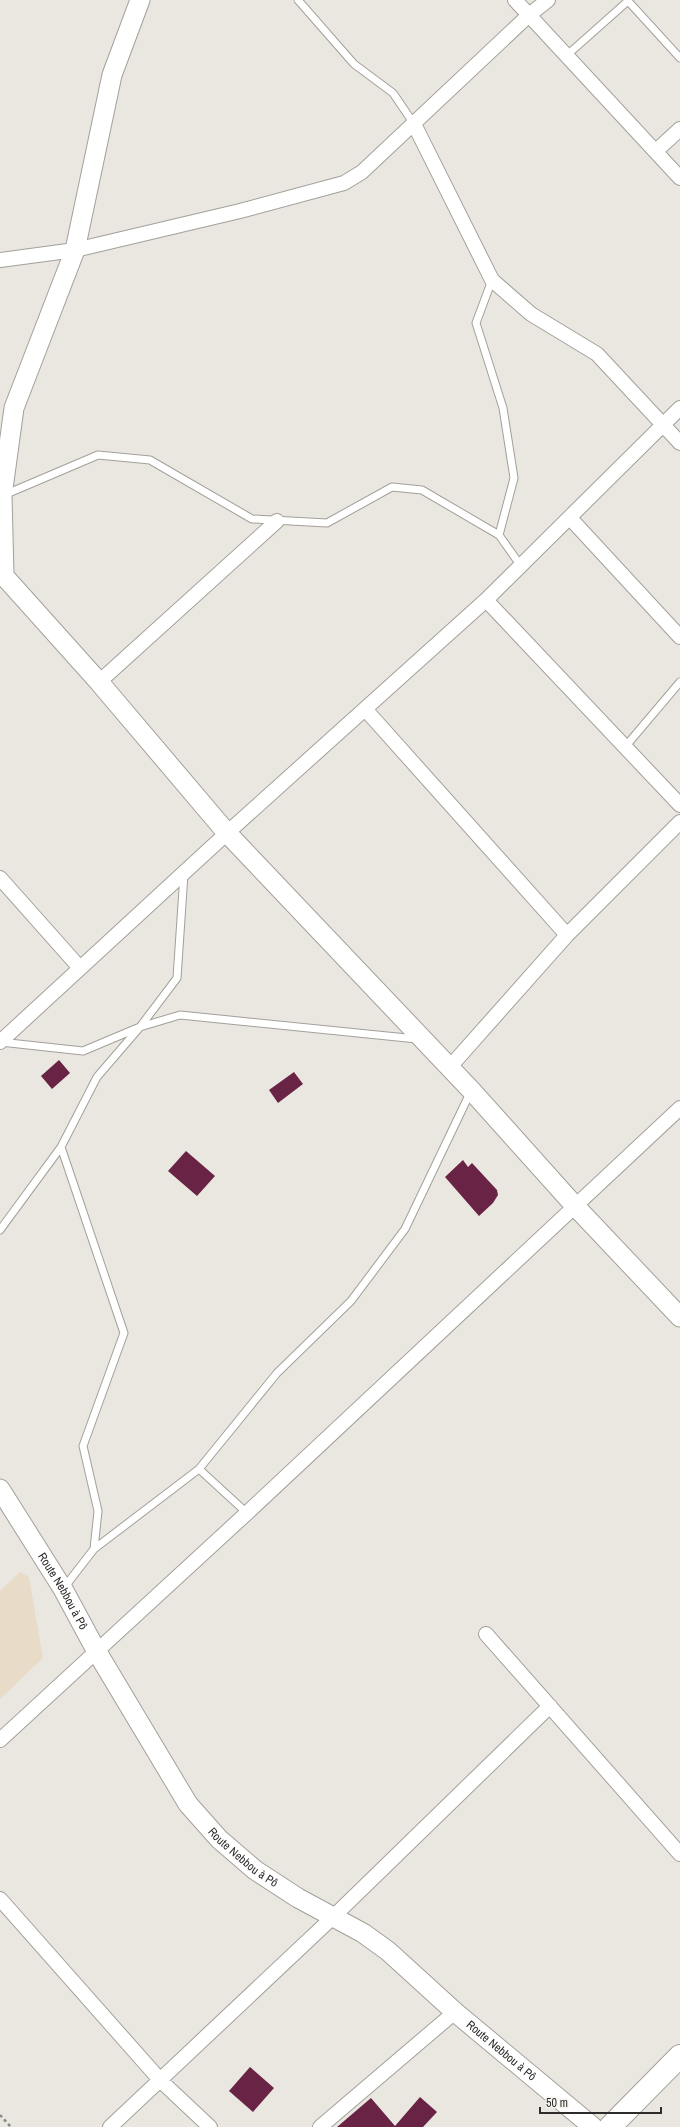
<svg xmlns="http://www.w3.org/2000/svg" width="680" height="2127" font-family="'Archivo Narrow',sans-serif">
<style>
.education{fill:#e8dcc8}
.building{fill:#692344}
.lines{fill:none;stroke-linecap:round;stroke-linejoin:round}
.lane-casing{stroke:#a3a09a;stroke-width:9}
.street-casing{stroke:#a3a09a;stroke-width:16}
.secondary-casing{stroke:#a3a09a;stroke-width:21}
.highway-casing{stroke:#a3a09a;stroke-width:24}
.path{stroke:#8c8a86;stroke-width:2.5;stroke-dasharray:3 3;stroke-linecap:butt}
.lane{stroke:#fff;stroke-width:7}
.street{stroke:#fff;stroke-width:14}
.secondary{stroke:#fff;stroke-width:19}
.highway{stroke:#fff;stroke-width:22}
.labels{text-anchor:middle;stroke-width:4;stroke-linejoin:round;paint-order:stroke}
.street-label{font-size:12px;fill:#2d2c2a;stroke:#f7f4ee}
</style>
<rect width="100%" height="100%" fill="#eae7e1"/>
<path class="education" d="M20,1572L29,1577L43,1658L0,1699V1591Z"/>
<path class="building" d="M59,1060L70,1073L52,1089L41,1076Z
M294,1072L303,1084L278,1103L269,1090Z
M186,1151L215,1176L197,1196L168,1171Z
M463,1160L468,1167L472,1163L497,1190L498,1195L493,1203L479,1216L445,1177Z
M250,2067L274,2088L253,2112L229,2091Z
M420,2097L437,2112L423,2127H337L371,2098L395,2126Z"/>
<g class="lines">
<defs>
<path id="lane" d="M298,0L354,64L393,93L414,124
M566,56L628,1L680,58
M492,280L476,323L503,408L514,478L499,535
M4,495L98,455L150,460L252,519L327,523L392,487L422,490L499,535L521,566
M625,747L680,682
M0,1042L83,1051L140,1027L180,1015L417,1039
M0,1230L61,1147
M199,1469L277,1373L351,1301L405,1229L471,1091
M94,1549L98,1511L83,1446L124,1333L61,1147L97,1077L140,1027L177,978L184,874
M63,1589L94,1549L199,1469L247,1513"/>
<path id="street" d="M515,0L680,178
M414,124L492,280L531,314L597,354L680,443
M656,151L680,129
M0,260L75,250L240,211L344,183L362,172L529,15L548,0
M570,518L680,637
M486,600L680,805
M99,682L277,521
M365,709L567,935
M0,878L80,968
M0,1042L227,833L486,600L680,408
M449,1068L567,935L680,822
M486,1634L680,1854
M0,1740L247,1513L680,1108
M0,1899L161,2081L210,2127
M110,2127L332,1918L550,1706
M320,2127L455,2012"/>
<g id="secondary">
<path d="M140,0L112,75L75,250L14,408L2,496L4,576L99,682L227,833L471,1090L575,1206L680,1317"/>
<path id="s1" d="M0,1489L63,1589L97,1652L188,1804L219,1839L255,1870L298,1898L363,1933L388,1951L455,2012L593,2127"/>
</g>
<path id="highway" d="M610,2127L680,2056"/>
</defs>
<use href="#lane" class="lane-casing"/>
<use href="#street" class="street-casing"/>
<use href="#secondary" class="secondary-casing"/>
<use href="#highway" class="highway-casing"/>
<path class="path" d="M0,2115L11,2127"/>
<use href="#lane" class="lane"/>
<use href="#street" class="street"/>
<use href="#secondary" class="secondary"/>
<use href="#highway" class="highway"/>
</g>
<g class="labels">
<g class="street-label">
<text dy="4" stroke="none"><textPath href="#s1" startOffset="120">Route Nebbou à Pô</textPath></text>
<text dy="4" stroke="none"><textPath href="#s1" startOffset="444">Route Nebbou à Pô</textPath></text>
<text dy="4" stroke="none"><textPath href="#s1" startOffset="768">Route Nebbou à Pô</textPath></text>
</g>
</g>
<path d="M540 2107v6h121v-6" fill="none" stroke="#2d2c2a" stroke-width="2"/>
<text x="546" y="2107" font-size="12" fill="#2d2c2a" stroke="#f7f4ee" stroke-width="3" paint-order="stroke">50 m</text>
</svg>
